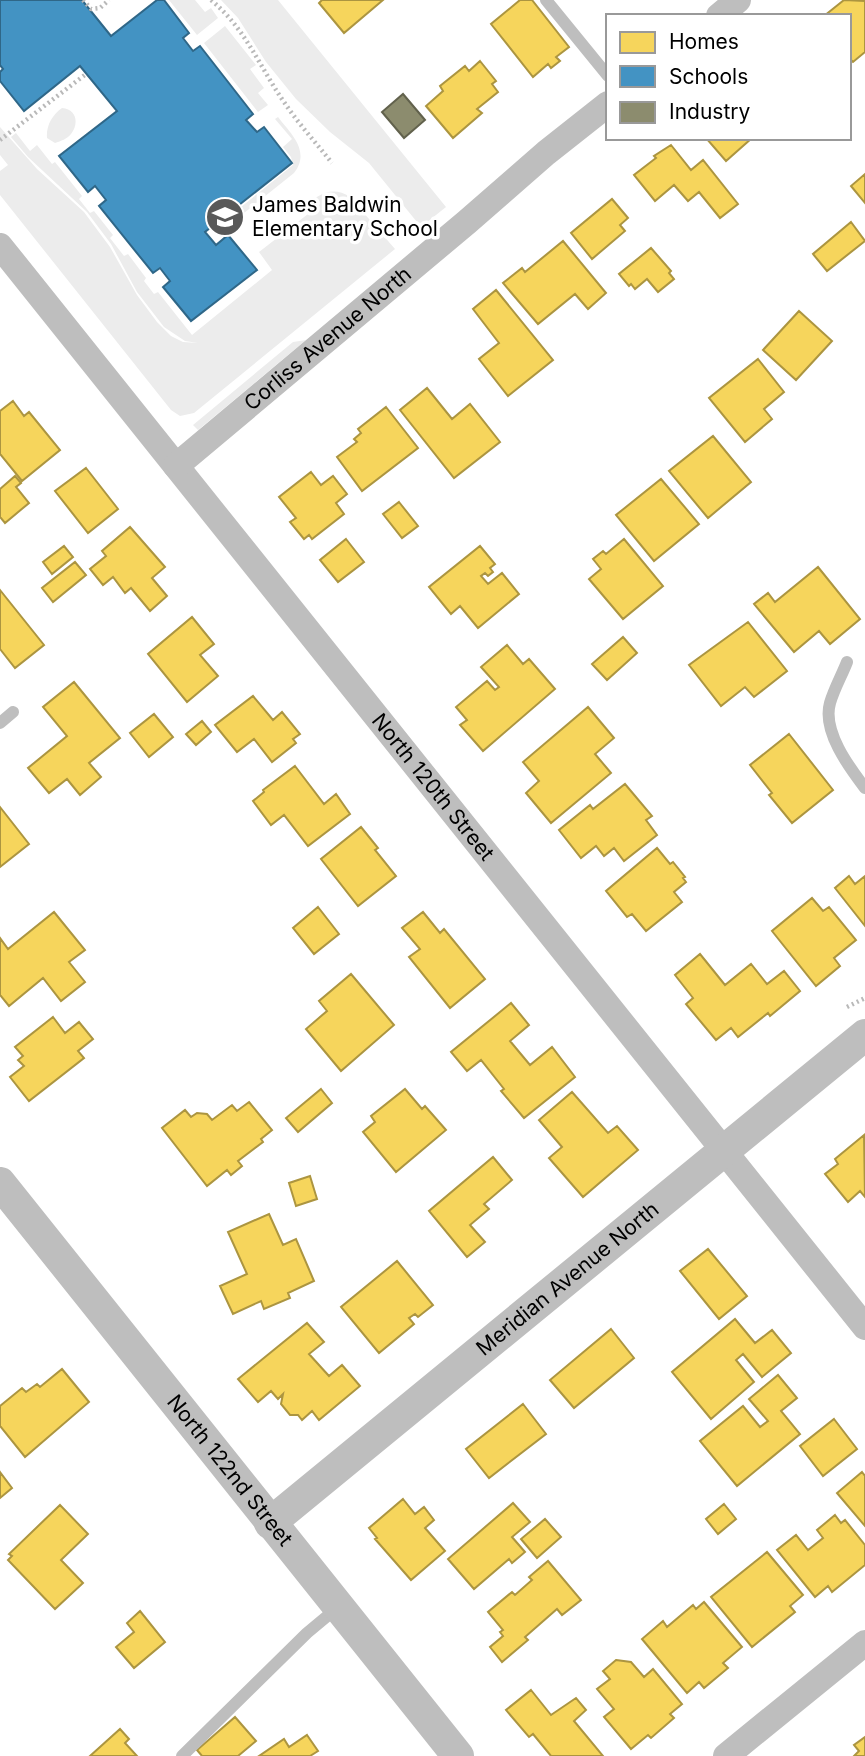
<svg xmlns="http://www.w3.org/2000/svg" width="865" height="1756" font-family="Inter,sans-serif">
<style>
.green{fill:#ececec}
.homes{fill:#f6d55c;stroke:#ac9540;stroke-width:2}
.schools{fill:#4393c3;stroke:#2f6788;stroke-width:2}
.industry{fill:#8c8c6e;stroke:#62624d;stroke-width:2}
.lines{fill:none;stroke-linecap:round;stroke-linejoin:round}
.path{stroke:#b9b9b9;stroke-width:4.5;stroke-dasharray:2 3.5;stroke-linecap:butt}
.service{stroke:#bebebe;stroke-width:12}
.minor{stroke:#bebebe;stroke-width:26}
.tertiary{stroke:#bebebe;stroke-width:32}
.labels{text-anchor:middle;stroke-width:7;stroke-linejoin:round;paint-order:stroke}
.poi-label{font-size:21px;fill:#000;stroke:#fff;text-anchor:start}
.street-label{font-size:21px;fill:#000;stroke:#fff}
</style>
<rect width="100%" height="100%" fill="#fff"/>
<path class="green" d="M169,0H195L205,12L211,8L218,18L197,35Z
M221,0H278L446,207L421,227L369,163L330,132L296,99L266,62L238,18Z
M225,26L256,65L250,69L264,88L258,93L268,105L258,112L204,43Z
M62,108C77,109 79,124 71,134C67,139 61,141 55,143L47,138C46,126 52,115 62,108Z
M278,117C291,134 311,151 294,173L234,221L230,216L293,165L291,157L283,147L292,139L275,119Z
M0,127L37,169L84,212L110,247L137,295L157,322L171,336L183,342L198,343L185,341L164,327L137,292L111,244L87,212L28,157L11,137L16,133L30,151L37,145L52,164L55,162L82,196L79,199L90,213L94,211L113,235L110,238L124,256L128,254L146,278L144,281L154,294L158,292L192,335L272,270L259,252L308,214L303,207C318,195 332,185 350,197L395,249L194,413L180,416L171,410L0,195V171L8,165L0,155Z
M306,340L198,430L193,425L293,342Z"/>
<path class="homes" d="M322,0H383L344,33L319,3Z
M520,0H532L569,47L556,57L560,61L551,68L548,64L533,77L491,24Z
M844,0L865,1V52L853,62L849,58V16H824Z
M480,61L496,81L492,84L498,92L477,109L482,113L453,138L426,106L443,91L440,86L465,66L469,71Z
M706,138H752L726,161Z
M671,145L691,170L703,160L738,204L720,218L699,192L688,201L674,185L655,201L634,175L656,158L654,156Z
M865,174V203L851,186Z
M612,199L628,218L620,225L625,231L592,259L571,233Z
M851,222L865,241L827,271L813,254Z
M563,241L606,293L588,309L575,294L538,324L503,283L522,268L525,272Z
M651,248L671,271L669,273L674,279L658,292L647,279L635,289L631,284L629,286L619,274Z
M496,290L553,360L508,396L479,359L499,343L473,309Z
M799,311L832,341L796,380L763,350Z
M758,359L784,392L764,409L772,419L745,442L709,398Z
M427,388L452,419L470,404L500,442L454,478L400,410Z
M13,401L24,416L29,412L60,450L22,481L0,454V411Z
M386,407L418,448L362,491L337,457L357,442L354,439L361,433L358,429Z
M713,436L751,482L708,518L669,471Z
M86,468L118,509L88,533L55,491Z
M311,472L321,485L333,476L347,494L336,503L344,514L312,539L309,535L304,539L290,522L296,518L279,497Z
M15,476L21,483L16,487L29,503L5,523L0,517V489Z
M661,479L699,524L654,561L616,515Z
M399,502L418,526L402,538L383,514Z
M130,527L165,567L152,578L167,596L150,611L131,588L125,593L113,577L103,585L90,569L106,556L102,551Z
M346,539L364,562L338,582L320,560Z
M624,539L663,586L623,619L589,579L601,569L593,559L603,551L606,554Z
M64,546L73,557L52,574L43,562Z
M480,546L495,564L490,568L493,572L488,576L485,573L481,576L488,584L502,573L519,594L478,628L460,606L451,614L429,587Z
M75,562L86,575L53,602L42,588Z
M818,567L860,619L830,644L819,631L794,652L754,604L768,593L775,602Z
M0,590L44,645L15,668L0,649Z
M192,617L214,644L200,655L218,676L187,702L148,654Z
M748,622L787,671L754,697L745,687L721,706L689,665Z
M623,637L637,653L607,680L592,664Z
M507,645L523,664L529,659L555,689L483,751L460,725L467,720L456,707L487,681L495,690L499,687L481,667Z
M74,682L120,738L89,763L101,777L80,795L67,779L49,793L28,768L67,736L43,707Z
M253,696L273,720L282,712L300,734L293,739L296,743L272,762L254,739L237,752L215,725Z
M588,707L614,738L595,754L611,773L551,823L526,793L539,781L523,762Z
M154,714L173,737L149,757L130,733Z
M202,721L211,732L196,745L186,734Z
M789,734L833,790L792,823L769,795L772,793L750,765Z
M295,766L324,804L336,794L350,814L308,846L284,815L271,825L253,801L264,792L263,790Z
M625,784L652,816L646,820L657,835L624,861L614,848L604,856L596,846L581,858L559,830L590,805L593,809Z
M0,807L29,844L0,867Z
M361,827L378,848L375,850L396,876L358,906L321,859Z
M657,848L670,864L673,862L685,877L683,878L686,882L674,892L682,902L646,931L632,914L627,917L606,891Z
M849,876L855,884L865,876V926L835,888Z
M812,898L823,911L829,907L856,940L834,958L840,966L816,986L772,931Z
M318,907L339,934L314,954L293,928Z
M54,912L85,950L69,962L85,982L61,1001L43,978L9,1006L0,995V938L8,949Z
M423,912L440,933L444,929L485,979L450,1008L409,957L420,949L402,928Z
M700,954L725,985L751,964L767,984L784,971L800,991L770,1016L768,1013L738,1037L731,1028L716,1040L686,1004L693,998L675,975Z
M351,974L394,1025L341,1071L306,1029L327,1011L319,1001Z
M511,1003L529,1025L510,1041L530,1065L552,1047L575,1077L524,1118L501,1091L504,1089L481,1060L467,1071L451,1052Z
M53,1017L65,1033L79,1022L93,1039L78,1051L84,1058L29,1101L10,1077L24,1066L18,1060L23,1056L15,1047Z
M321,1089L332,1103L298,1132L286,1118Z
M405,1089L422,1109L425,1106L446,1130L396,1172L363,1132L375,1122L371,1116Z
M572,1092L608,1133L617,1126L638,1150L583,1197L549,1158L562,1147L539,1120Z
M249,1102L272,1130L261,1139L263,1142L238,1161L242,1166L231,1175L227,1170L207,1186L162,1128L185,1110L191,1117L197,1113L207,1114L212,1120L232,1105L237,1111Z
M864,1135L865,1197L860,1191L848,1202L825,1174L838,1164L835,1159Z
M493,1157L512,1180L484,1204L489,1209L470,1225L485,1242L467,1257L429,1211Z
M310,1176L317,1199L296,1206L289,1183Z
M269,1214L283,1245L296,1239L314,1281L288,1293L290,1298L264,1309L261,1301L233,1314L220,1286L247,1274L228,1232Z
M708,1249L747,1296L719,1319L680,1271Z
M397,1261L433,1305L418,1317L415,1314L409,1318L414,1324L379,1353L341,1307Z
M735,1319L755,1343L772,1330L791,1353L762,1377L743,1354L736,1360L754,1382L711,1419L672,1372Z
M307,1323L324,1342L309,1354L329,1376L342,1365L360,1386L319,1420L312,1411L302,1420L298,1415H290L281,1404L283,1394L278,1399L271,1391L258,1402L238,1379Z
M611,1329L634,1358L574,1408L550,1380Z
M62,1369L89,1402L25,1457L0,1426V1406L22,1388L26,1392L37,1384L40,1387Z
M778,1375L797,1398L781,1411L800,1434L737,1486L700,1441L743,1406L760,1427L768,1421L749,1399Z
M523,1404L546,1434L489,1478L466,1449Z
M834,1419L857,1449L823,1476L800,1446Z
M0,1472L12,1488L0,1498Z
M862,1472L865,1476V1526L837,1493Z
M403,1499L415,1514L424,1507L434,1520L425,1528L445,1551L411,1580L375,1539L377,1538L369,1528Z
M513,1503L530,1522L512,1537L525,1552L512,1563L509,1559L474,1589L448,1559Z
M724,1504L736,1519L718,1534L706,1519Z
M60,1505L88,1534L61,1560L83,1583L55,1609L8,1560L12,1556L9,1554Z
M835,1515L841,1523L845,1520L865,1545V1565L832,1592L828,1586L815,1597L777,1550L796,1535L808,1550L823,1538L817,1530Z
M545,1519L561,1537L537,1558L521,1539Z
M767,1552L803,1595L790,1606L795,1612L752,1647L711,1597Z
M548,1561L581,1600L562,1615L557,1609L525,1637L528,1640L502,1662L490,1647L503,1636L500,1632L503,1630L488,1612L512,1592L515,1595L532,1580L529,1577Z
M704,1602L742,1647L723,1663L728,1668L704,1688L699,1682L687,1693L642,1639L663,1621L667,1627L693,1605L696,1609Z
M140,1611L165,1642L134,1668L116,1647L134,1632L127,1623Z
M616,1660L631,1662L644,1677L653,1669L682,1704L670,1714L674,1718L651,1738L648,1735L631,1749L604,1717L614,1709L597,1689L610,1679L603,1671Z
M531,1690L551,1715L576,1698L586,1710L574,1721L603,1756H551L533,1734L529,1737L506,1710Z
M235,1717L256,1741L238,1756H202L197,1750Z
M120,1729L129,1739L125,1743L137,1756H90Z
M307,1735L318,1751L310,1756H259L284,1739L289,1747Z
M865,1737V1756H854L859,1751L854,1745Z"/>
<path class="schools" d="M0,0H82L111,36L157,0H164L189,33L183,38L193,51L200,46L253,114L246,120L257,132L264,127L292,163L205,232L216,245L228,235L257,270L191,321L163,287L170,281L160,268L153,273L99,206L106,200L95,186L88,192L59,156L117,111L80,66L24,111L0,81V72L3,69L0,65Z"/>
<path class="industry" d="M403,94L425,120L404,138L382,112Z"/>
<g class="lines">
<path class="path" d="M83,0L91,9L100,8L109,0
M211,0C246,29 259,66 284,102C298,123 316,143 332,163
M0,140L86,74
M847,1007L865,998"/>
<path class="service" d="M546,0L608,76
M847,662C842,675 834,689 830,703C822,731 849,767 865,788
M0,723L13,712
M182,1756L307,1633L337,1608"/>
<g class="minor">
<path d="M719,16L738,0"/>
<path id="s1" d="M0,246L865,1327"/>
<path id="s2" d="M176,466L467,222L546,153L608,104"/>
<path d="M726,1756L865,1643"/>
</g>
<g class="tertiary">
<path id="s3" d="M0,1183L458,1756"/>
<path id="s4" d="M270,1523L865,1035"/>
</g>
</g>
<defs>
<symbol id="school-disc" viewBox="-11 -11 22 22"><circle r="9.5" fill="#595959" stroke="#fff"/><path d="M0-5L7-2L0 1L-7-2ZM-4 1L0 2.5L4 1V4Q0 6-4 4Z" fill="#fff"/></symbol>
</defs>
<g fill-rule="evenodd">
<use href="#school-disc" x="203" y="195" width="44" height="44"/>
</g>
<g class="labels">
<g class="poi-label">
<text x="252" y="212">James Baldwin<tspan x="252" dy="24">Elementary School</tspan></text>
</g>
<g class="street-label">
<text dy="7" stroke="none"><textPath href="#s2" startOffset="198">Corliss Avenue North</textPath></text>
<text dy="7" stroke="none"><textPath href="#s1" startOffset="693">North 120th Street</textPath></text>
<text dy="7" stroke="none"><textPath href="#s4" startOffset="385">Meridian Avenue North</textPath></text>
<text dy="7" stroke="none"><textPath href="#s3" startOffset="368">North 122nd Street</textPath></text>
</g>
</g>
<rect x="606" y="14" width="245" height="126" fill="#ffffff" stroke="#999999" stroke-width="2"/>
<rect x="620" y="32" width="35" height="21" fill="#f6d55c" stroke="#999999" stroke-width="2"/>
<text x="669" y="49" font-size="21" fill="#000000">Homes</text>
<rect x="620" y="66" width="35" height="21" fill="#4393c3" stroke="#999999" stroke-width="2"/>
<text x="669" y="84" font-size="21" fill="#000000">Schools</text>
<rect x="620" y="102" width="35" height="21" fill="#8c8c6e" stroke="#999999" stroke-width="2"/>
<text x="669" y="119" font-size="21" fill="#000000">Industry</text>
</svg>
